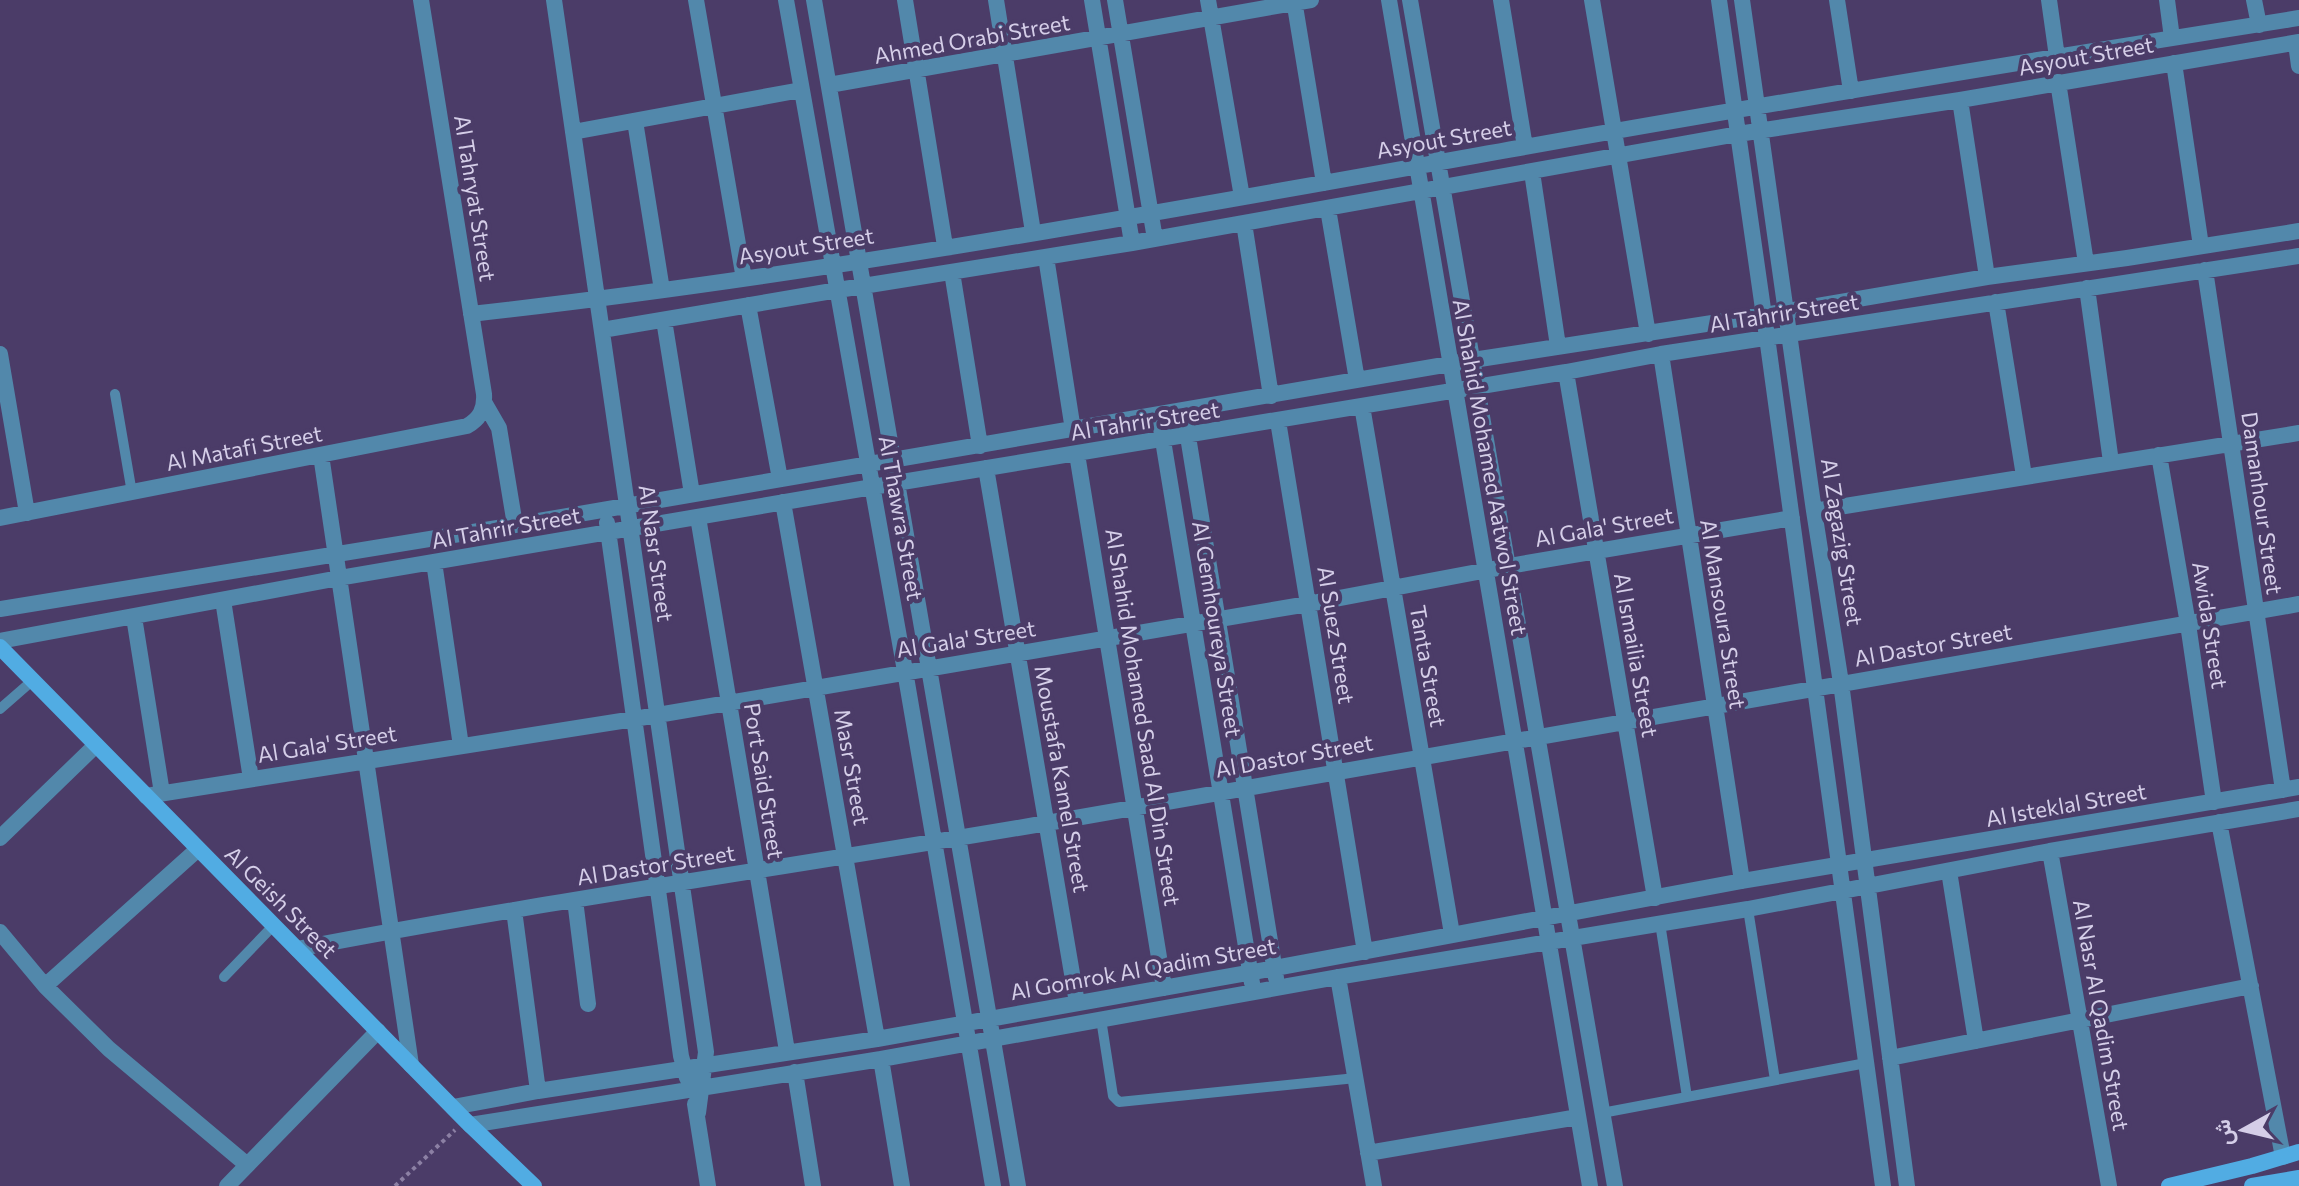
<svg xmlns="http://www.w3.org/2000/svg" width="2299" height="1186" font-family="Commissioner,Vazirmatn,sans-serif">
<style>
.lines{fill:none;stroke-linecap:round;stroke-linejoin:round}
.path{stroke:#8c80a4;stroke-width:4;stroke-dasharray:4 4;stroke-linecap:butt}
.lane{stroke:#5288ab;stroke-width:10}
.street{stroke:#5288ab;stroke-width:16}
.secondary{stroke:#51ace3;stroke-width:16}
.labels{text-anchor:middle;stroke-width:8;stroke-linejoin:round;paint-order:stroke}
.street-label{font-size:22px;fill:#d5cee8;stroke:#4b3c68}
</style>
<rect width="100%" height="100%" fill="#4b3c68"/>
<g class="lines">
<path class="path" d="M395,1186L455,1130"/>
<path class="lane" d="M115,394L132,493
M0,709L32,681
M1748,909L1775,1080
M1660,923L1687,1097
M224,977L274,925
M1101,1019L1113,1096L1119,1102L1356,1078
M1602,1113L1866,1063"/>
<path class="street" d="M554,0L706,1052L698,1113
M696,0L744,279
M786,0L905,671L993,1186
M814,0L1018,1186
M905,0L945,246
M996,0L1033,232
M1092,0L1132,243
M1115,0L1155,239
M1208,0L1242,197
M1294,0L1324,183
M1389,0L1590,1186
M1410,0L1615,1186
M1501,0L1525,147
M1592,0L1648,334
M1719,0L1767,337L1883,1186
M1742,0L1814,511L1841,683L1907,1186
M1837,0L1851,91
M2049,0L2057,57
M2167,0L2172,38
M2254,0L2259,25
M2296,43L2299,66
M2174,63L2201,246
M2058,82L2086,263
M829,85L1311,0
M1960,100L1987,277
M635,121L662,290
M573,132L801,90
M1532,172L1558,346
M1328,209L1357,380
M1244,223L1271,396
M1046,257L1073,430
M2205,270L2283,790
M952,272L980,446
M2087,288L2111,462
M1996,302L2024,476
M748,305L780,479
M471,314C822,275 1171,210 1519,148C1778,102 2039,59 2299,18
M664,320L692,494
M602,330L838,290L1132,243L1738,134L1960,100L2299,42
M0,354L27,513
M1661,354L1742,881
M1566,372L1655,898
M484,402L499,428L515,525
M1362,406L1452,934
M1184,412L1276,978
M1159,416L1252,983
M1278,421L1365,952
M1077,454L1164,988
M321,455L411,1065
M2159,455L2188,624L2214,802
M986,468L1077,1003
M783,502L877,1039
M1814,511L2299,433
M698,517L787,1051
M0,518L467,426C480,419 485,409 484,394L421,0
M607,523L681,1056L687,1078
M434,562L461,746
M223,600L251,779
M0,609L515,525L1473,360L1764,315L1987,277L2127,258L2299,231
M134,617L162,793
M0,641L339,578L896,483L1566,372L1661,354L2299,256
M146,796L634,719L1308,604L1509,566L1792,518
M2219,822L2283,1157
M0,838L96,745
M2050,851L2109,1186
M1949,871L1976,1041
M575,900L588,1004
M514,910L538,1091
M0,932L45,986L109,1049L246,1164
M297,949C546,901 797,866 1047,823L2299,604
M1338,977L1374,1186
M45,986L198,849
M1890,1058L2251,986
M881,1059L902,1186
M795,1072L813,1186
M695,1104L708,1186
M453,1107L538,1091L877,1039L1275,968L1742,881L2299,787
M470,1125L881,1059L1338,977L1748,909L2050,851L2299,809
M1368,1153L1578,1117
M227,1186L378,1031"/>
<path class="secondary" d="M0,647L466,1121L534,1186
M2169,1186L2252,1166L2299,1152
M2252,1186L2299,1178"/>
</g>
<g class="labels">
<g class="street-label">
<text transform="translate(972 39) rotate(-10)" y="8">Ahmed Orabi Street</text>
<text transform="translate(2086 56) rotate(-10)" y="8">Asyout Street</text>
<text transform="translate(1444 139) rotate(-10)" y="8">Asyout Street</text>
<text transform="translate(475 198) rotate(81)" y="8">Al Tahryat Street</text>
<text transform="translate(806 246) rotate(-9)" y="8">Asyout Street</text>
<text transform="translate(1784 313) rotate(-9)" y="8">Al Tahrir Street</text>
<text transform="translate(1145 421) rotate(-9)" y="8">Al Tahrir Street</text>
<text transform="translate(244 448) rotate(-11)" y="8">Al Matafi Street</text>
<text transform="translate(1490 467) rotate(80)" y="8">Al Shahid Mohamed Aatwol Street</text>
<text transform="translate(2262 503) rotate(82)" y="8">Damanhour Street</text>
<text transform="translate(901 518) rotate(80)" y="8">Al Thawra Street</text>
<text transform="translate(1604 527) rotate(-10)" y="8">Al Gala' Street</text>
<text transform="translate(506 528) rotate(-10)" y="8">Al Tahrir Street</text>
<text transform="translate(1842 542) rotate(81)" y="8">Al Zagazig Street</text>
<text transform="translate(656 553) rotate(82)" y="8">Al Nasr Street</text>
<text transform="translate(1723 614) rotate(81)" y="8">Al Mansoura Street</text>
<text transform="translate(2210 625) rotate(81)" y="8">Awida Street</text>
<text transform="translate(1217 629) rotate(81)" y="8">Al Gemhoureya Street</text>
<text transform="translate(1336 635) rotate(81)" y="8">Al Suez Street</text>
<text transform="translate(966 639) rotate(-9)" y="8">Al Gala' Street</text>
<text transform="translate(1933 645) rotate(-10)" y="8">Al Dastor Street</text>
<text transform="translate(1636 655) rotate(80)" y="8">Al Ismailia Street</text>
<text transform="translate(1428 666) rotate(80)" y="8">Tanta Street</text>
<text transform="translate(1143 717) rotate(81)" y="8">Al Shahid Mohamed Saad Al Din Street</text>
<text transform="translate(327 744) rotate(-9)" y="8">Al Gala' Street</text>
<text transform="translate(1294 756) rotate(-10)" y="8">Al Dastor Street</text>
<text transform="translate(852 767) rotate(80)" y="8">Masr Street</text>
<text transform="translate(1062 779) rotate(80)" y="8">Moustafa Kamel Street</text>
<text transform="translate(764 781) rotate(81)" y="8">Port Said Street</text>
<text transform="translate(2066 805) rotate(-10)" y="8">Al Isteklal Street</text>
<text transform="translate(656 865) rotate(-9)" y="8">Al Dastor Street</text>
<text transform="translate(281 902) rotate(45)" y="8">Al Geish Street</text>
<text transform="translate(1143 969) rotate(-10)" y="8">Al Gomrok Al Qadim Street</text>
<text transform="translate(2101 1015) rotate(80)" y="8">Al Nasr Al Qadim Street</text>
</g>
</g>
<g transform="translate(2243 1130) rotate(262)" stroke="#4b3c68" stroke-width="6" paint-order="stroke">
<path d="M0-6L14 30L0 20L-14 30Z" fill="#d5cee8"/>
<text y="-12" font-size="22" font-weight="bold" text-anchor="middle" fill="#d5cee8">ش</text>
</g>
</svg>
